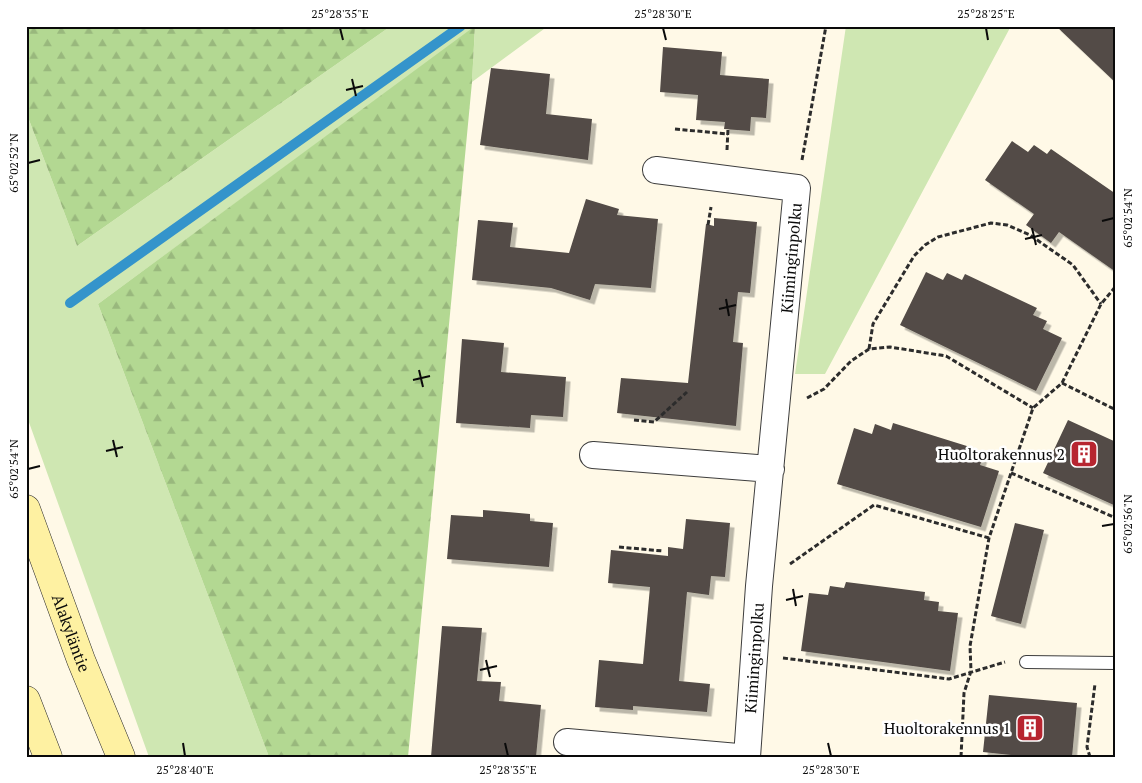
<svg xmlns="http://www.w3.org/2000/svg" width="1142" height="783" font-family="'PT Serif',serif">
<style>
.grass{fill:#cfe7b2}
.forest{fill:url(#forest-firs)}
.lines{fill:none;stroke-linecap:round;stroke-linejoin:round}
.stream{stroke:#3494cb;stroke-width:10}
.building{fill:#524b46;filter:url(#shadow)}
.service-casing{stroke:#3d3d3d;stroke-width:14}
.minor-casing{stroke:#3d3d3d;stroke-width:28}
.secondary-casing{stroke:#2c2c2c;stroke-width:29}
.path{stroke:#2c2c2c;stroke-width:3;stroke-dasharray:5 2.5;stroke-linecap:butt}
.service{stroke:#fff;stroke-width:12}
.minor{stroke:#fff;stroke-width:26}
.secondary{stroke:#fef1a2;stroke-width:28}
.ticks{fill:none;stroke:#0a0a0a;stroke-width:2}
.labels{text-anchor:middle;stroke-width:5;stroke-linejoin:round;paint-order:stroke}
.street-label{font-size:16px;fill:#0a0a0a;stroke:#fff}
.poi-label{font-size:16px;fill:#0a0a0a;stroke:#fff;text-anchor:end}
.neatline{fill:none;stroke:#0a0a0a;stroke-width:2}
.ticks-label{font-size:12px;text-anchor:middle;fill:#0a0a0a}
</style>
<defs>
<pattern id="forest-firs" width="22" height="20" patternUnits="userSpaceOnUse" patternTransform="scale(1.25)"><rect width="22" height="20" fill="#b3d892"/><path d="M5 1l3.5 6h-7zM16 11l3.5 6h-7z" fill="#99b87d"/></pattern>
<filter id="shadow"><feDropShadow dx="4.5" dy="4.5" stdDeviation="0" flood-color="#0004"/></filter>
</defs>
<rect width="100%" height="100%" fill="#fff9e7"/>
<path class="grass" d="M391,26H548L472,82L475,27L98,304L269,757H149L26,414V112L77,246Z
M846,26H1011L825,374H795Z"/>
<path class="forest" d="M26,26H391L77,246L26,112Z
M475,26L472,82L408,757H269L98,304Z"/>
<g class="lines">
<path class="stream" d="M70,303L461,26"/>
</g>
<path class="building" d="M1056,26H1116V83Z
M663,47L722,52L720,75L769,79L766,118L751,117L750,131L724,129L725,122L696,120L698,95L660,92Z
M491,68L550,74L546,114L592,119L588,160L480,145Z
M1012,141L1028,152L1034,145L1047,154L1051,149L1116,194V272L1059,232L1051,243L1026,225L1034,214L985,180Z
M586,199L619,209L617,215L658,219L651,288L595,284L590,300L551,288L472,280L478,220L513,223L510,247L569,253Z
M714,218L757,222L750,293L738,292L733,342L743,343L736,426L617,413L621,378L688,383L706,224L714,226Z
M926,272L943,280L947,273L962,280L965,274L1037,308L1033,315L1047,321L1043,329L1062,338L1036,391L900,325Z
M462,339L504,343L501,372L566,377L563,417L531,415L530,428L456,423Z
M1068,420L1116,442V506L1043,473Z
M893,423L970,447L968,452L983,457L980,465L999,471L981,527L837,484L854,428L872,434L875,424L891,430Z
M483,510L530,514V521L553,523L549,567L447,559L451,515L483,517Z
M686,519L730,523L725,577L711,576L709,595L687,592L679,681L710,684L707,712L633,706V710L595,707L599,660L643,664L650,587L608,583L611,550L668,556V547L683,549Z
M1015,523L1044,530L1021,624L991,616Z
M846,582L925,592L924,600L939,602L938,611L958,613L950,671L801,651L809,593L828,595L830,586L844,588Z
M442,626L482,628L477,681L501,682L499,701L541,705L536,757H431Z
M989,695L1077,703L1072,757H1029L983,752Z"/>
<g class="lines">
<defs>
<path id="service" d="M1026,662L1116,663"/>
<path id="minor" d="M656,170L797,188L759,586L747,757
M593,455L771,469
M567,742L738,757"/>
<g id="secondary">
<path id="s1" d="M26,509L81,660L121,757"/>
<path d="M26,700L48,757"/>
</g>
</defs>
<use href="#service" class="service-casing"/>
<use href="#minor" class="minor-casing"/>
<use href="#secondary" class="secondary-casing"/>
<path class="path" d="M675,129L728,134
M727,150L728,129
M802,160L826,26
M708,225L711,207
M869,349L873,324L914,256L925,245L938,237L991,223L1007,225L1030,235L1073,265L1101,304
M1062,383L1116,410
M807,398L824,389L851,361L869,349L890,347L946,356L1033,408
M634,420L654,422L687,392
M1011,473L1116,518
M619,547L663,551
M790,564L874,505L989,538
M783,658L949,679L1005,662
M961,757L964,693L971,671L970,646L989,538L1033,408L1062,383L1101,304L1116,286
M1090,757L1087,747L1095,684"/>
<use href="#service" class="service"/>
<use href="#minor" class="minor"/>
<use href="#secondary" class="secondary"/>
</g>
<path class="ticks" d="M340,28L343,40M663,28L666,40M986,28L988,40M352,79L356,96M346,90L363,86M28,163L40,160M1102,221L1114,218M1032,228L1036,245M1025,239L1042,235M726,299L729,316M719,309L736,305M419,370L423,387M413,380L430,376M113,440L117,457M106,451L123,447M28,469L40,466M1102,526L1114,524M793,589L796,606M786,600L803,596M486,660L490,677M480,670L497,666M183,743L185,756M505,743L508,756M828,743L831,756"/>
<defs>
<symbol id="building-square" viewBox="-11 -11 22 22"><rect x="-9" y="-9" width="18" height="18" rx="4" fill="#b72530" stroke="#fff"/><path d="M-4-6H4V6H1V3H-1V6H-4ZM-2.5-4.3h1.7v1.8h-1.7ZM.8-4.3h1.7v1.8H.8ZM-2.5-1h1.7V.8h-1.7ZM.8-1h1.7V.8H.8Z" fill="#fff"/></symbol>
</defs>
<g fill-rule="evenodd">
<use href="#building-square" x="1068" y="438" width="32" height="32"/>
<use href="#building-square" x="1014" y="712" width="32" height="32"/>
</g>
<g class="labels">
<g class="street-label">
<text transform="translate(791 258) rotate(-85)" y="6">Kiiminginpolku</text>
<text dy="6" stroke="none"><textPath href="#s1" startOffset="132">Alakyläntie</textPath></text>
<text transform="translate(754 658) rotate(-86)" y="6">Kiiminginpolku</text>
</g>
<g class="poi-label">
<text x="1065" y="460">Huoltorakennus 2</text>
<text x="1011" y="734">Huoltorakennus 1</text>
</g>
</g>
<rect width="1142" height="783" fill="none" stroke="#ffffff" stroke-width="55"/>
<rect x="28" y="28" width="1086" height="728" class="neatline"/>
<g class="ticks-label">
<text x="340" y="18">25°28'35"E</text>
<text x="663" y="18">25°28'30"E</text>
<text x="986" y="18">25°28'25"E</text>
<text transform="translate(14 163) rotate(-90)" y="4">65°02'52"N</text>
<text transform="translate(1128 218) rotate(-90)" y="4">65°02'54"N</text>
<text transform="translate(14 469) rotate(-90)" y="4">65°02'54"N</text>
<text transform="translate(1128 524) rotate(-90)" y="4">65°02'56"N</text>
<text x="185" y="774">25°28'40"E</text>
<text x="508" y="774">25°28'35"E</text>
<text x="831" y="774">25°28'30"E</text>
</g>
</svg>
